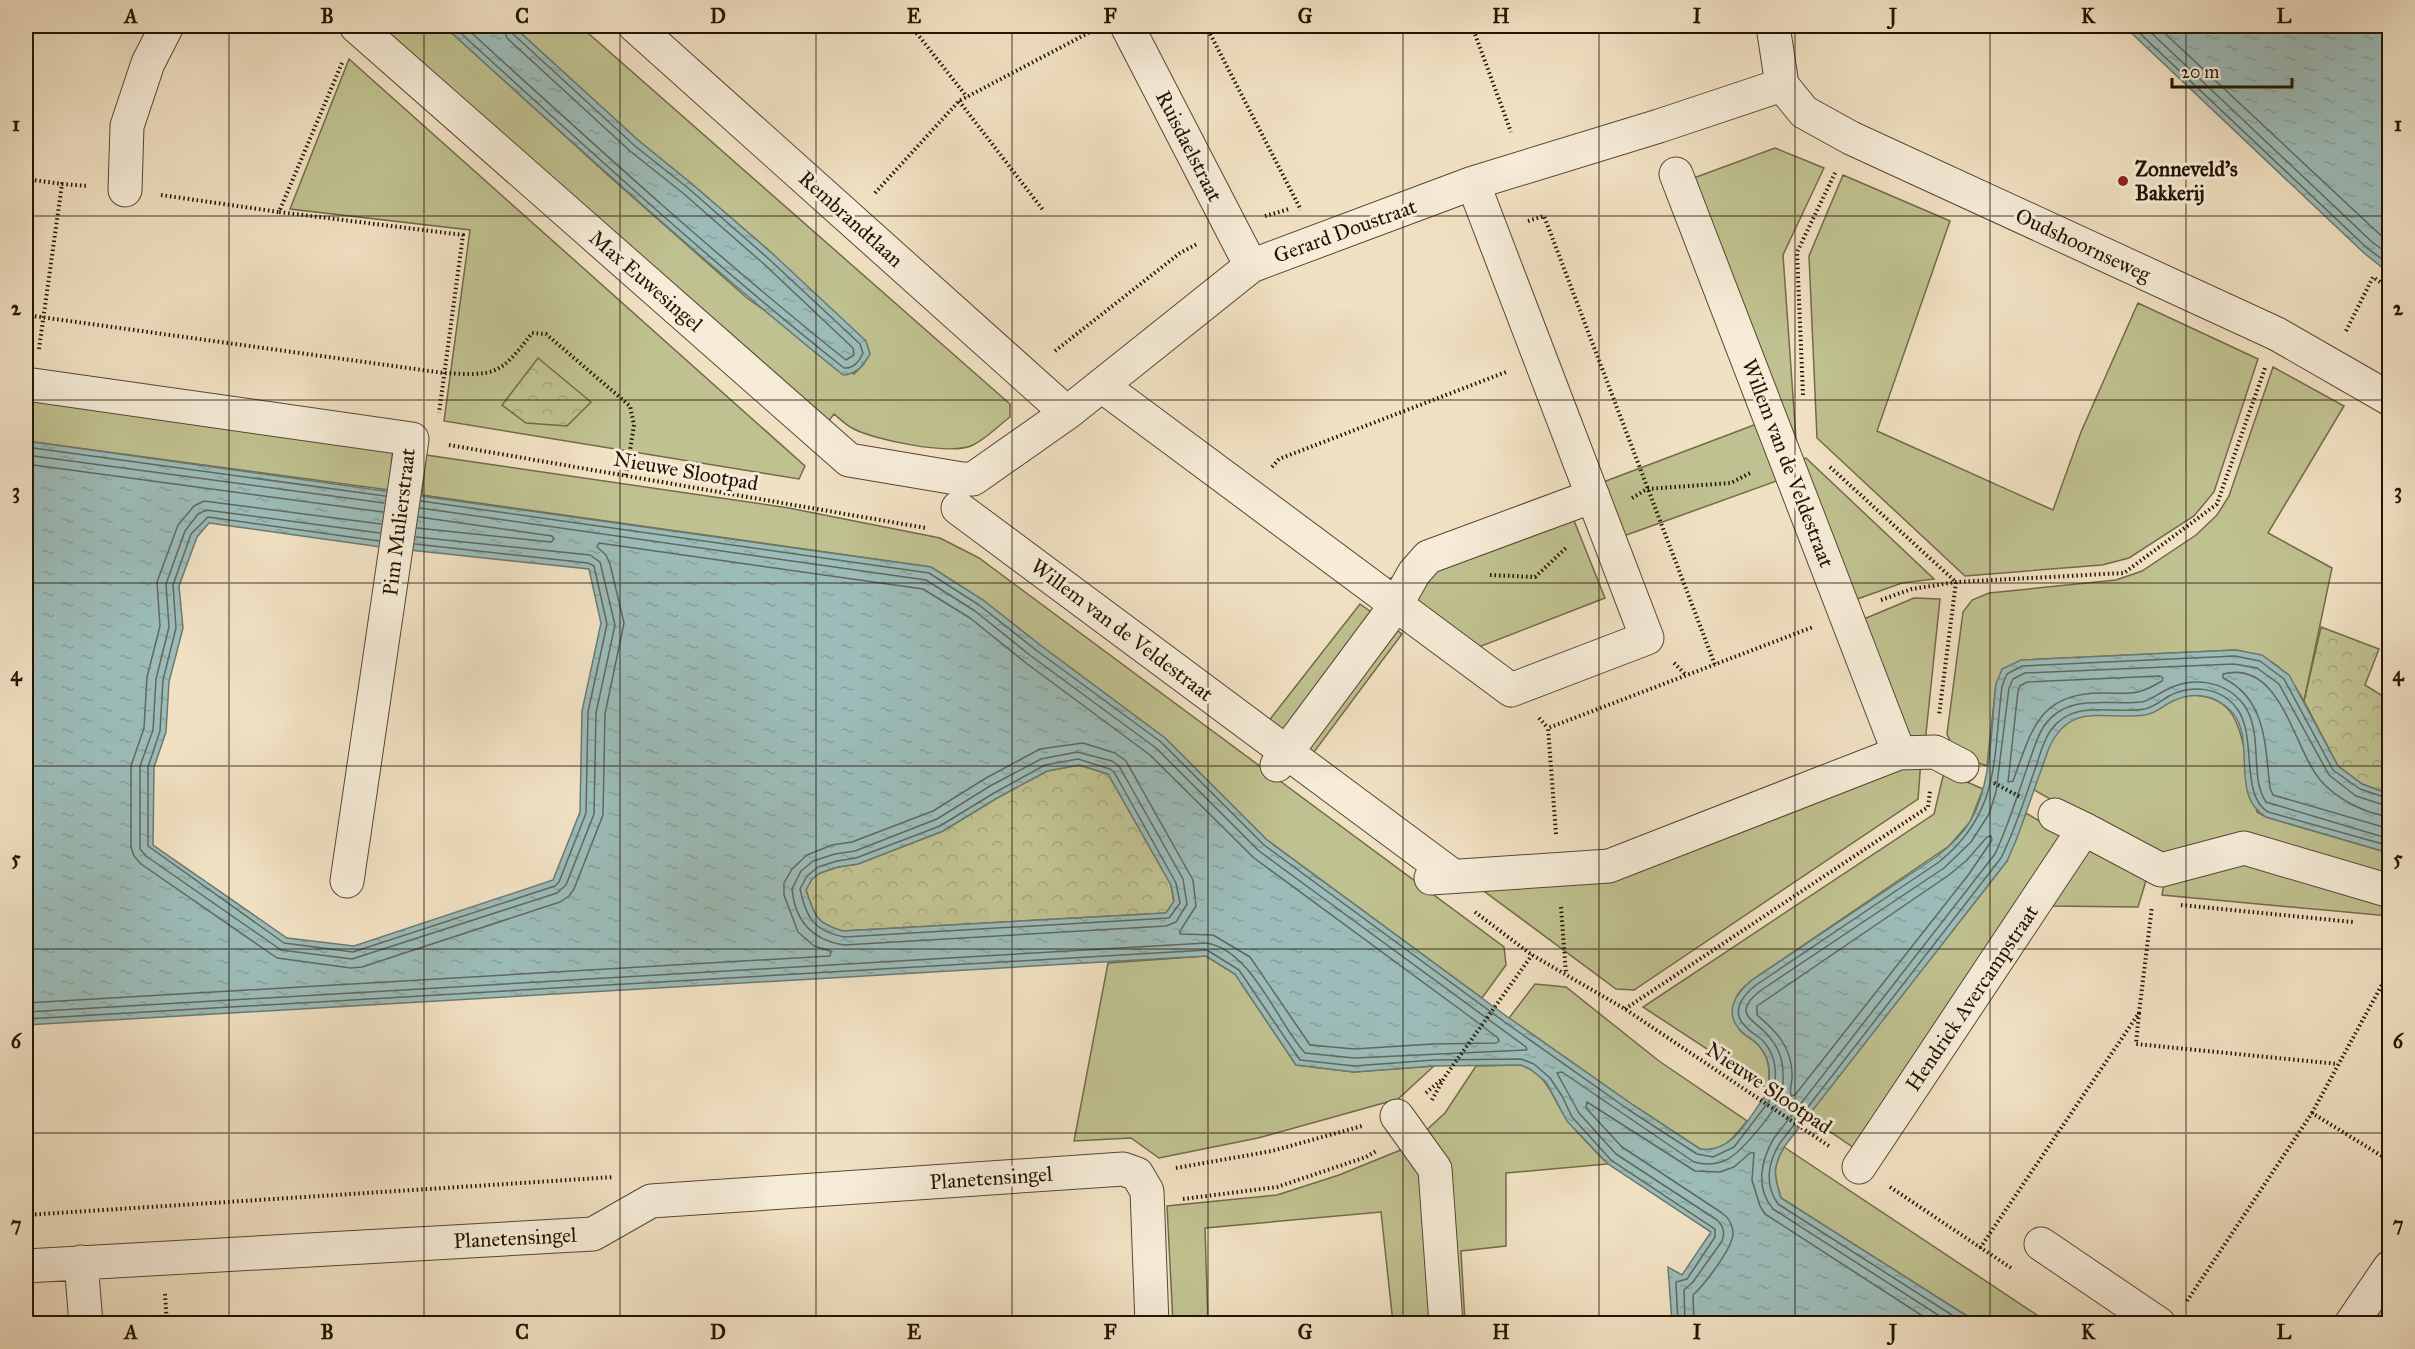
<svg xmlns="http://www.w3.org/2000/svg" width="2415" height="1349" font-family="'IM FELL Great Primer',serif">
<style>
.green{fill:#c0c190;stroke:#726a49;stroke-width:1.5}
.forest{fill:url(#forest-crowns);stroke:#726a49;stroke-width:1.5}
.water{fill:url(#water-ripples);stroke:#6c7970;stroke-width:1.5;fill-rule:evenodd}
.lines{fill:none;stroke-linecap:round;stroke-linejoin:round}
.shore{stroke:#60685e;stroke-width:1.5}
.street-casing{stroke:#564732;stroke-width:35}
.path{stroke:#231402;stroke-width:4;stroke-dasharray:1.5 3;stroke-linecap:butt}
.street{stroke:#f6ecd8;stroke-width:33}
.grid{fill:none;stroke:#231402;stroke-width:1.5;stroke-opacity:0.55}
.poi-dot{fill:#8f2418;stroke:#f6ecd8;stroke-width:2}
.labels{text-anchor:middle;stroke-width:6;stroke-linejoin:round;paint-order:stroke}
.street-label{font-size:21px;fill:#231402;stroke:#f6ecd8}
.poi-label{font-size:21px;font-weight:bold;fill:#231402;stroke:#f6ecd8;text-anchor:start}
.neatline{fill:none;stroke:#231402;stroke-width:2}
.grid-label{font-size:20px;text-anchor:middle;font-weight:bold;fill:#231402}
</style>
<defs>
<pattern id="forest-crowns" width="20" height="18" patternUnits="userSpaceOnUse" patternTransform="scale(1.5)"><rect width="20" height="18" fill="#c0c190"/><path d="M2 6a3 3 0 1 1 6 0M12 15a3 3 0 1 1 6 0" fill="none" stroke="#a5a57b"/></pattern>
<pattern id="water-ripples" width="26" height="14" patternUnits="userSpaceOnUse" patternTransform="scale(1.5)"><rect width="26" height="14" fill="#9cbcb9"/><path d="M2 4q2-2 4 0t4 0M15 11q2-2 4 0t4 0" fill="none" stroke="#86a19d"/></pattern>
</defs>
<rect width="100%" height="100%" fill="#f1e1c3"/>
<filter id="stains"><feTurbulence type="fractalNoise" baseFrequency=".00333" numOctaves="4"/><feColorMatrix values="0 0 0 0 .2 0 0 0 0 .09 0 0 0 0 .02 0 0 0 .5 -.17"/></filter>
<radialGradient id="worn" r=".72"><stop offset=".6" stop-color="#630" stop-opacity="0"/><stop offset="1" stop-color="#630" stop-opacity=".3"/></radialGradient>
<path class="green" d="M381,26H444L610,177L747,298L854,374L864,364L774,255L692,184L639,141L513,26H580L1010,404V417C998,426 986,439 973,445C952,456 873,440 852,428C846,425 840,419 834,414L828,422Z
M349,59L805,466L799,479L444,421L470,230L290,209Z
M1775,148L1824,168L1783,255L1796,439L1691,179Z
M1843,175L1950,221L1877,431L2053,510L2081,432L2138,303L2258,359L2214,492L2194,516L2129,558L2102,565L1965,576L1817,438L1809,256Z
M2273,367L2344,406L2268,533L2332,568L2304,701C2285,668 2275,658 2236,650L2021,660L1996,684L1987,766C1966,759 1955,756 1947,734L1963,612L1972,600L1989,593L2116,580L2142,571L2196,535L2217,515L2229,496Z
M26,397L393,447L389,490L26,441Z
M1762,422L1785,478L1618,538L1598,484Z
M426,455L789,508L940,538L979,558L1504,947L1506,965L1482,998L1267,840L1165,738L1040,645L983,600L931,567L422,495Z
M1806,458L1934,579L1902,583L1849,602L1794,462Z
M1571,513L1605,598L1479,647L1388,579Z
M1914,598L1940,599L1925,743L1884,746L1840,629Z
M1360,604L1402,634L1311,756L1267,723Z
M2186,695C2231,694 2238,719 2246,757C2249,775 2253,794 2257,812L2266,817L2389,853V881L2283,850L2160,861L2034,790C2040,772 2044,749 2055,734C2076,704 2152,710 2186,695Z
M1921,760L1918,799L1634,990L1616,989L1473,883L1610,873Z
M1944,772L1983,789L1970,822L1949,846L1752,980C1740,990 1734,995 1734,1011C1735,1018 1735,1023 1739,1029C1745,1037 1755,1040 1761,1048C1770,1061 1770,1074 1768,1089L1643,1007L1934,814Z
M2026,813L2066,837L1860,1152L1807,1116L2007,861Z
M2090,843L2148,874L2138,907L2049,906Z
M2242,857L2389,900V916L2162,895L2165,877Z
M1206,956L1235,974L1296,1065L1354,1072L1434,1066L1398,1099L1258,1138L1159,1158L1131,1138L1074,1141L1108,963Z
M1535,984L1566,987L1659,1061L1747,1121C1733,1138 1724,1153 1700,1149L1633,1105L1509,1018Z
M1521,1065C1551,1076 1552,1101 1569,1122C1581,1137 1595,1151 1608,1164L1506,1173V1246L1461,1251L1465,1323H1393L1381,1212L1205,1228L1208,1323H1173L1167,1206L1277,1195L1339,1175L1408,1147L1445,1113L1476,1066Z
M1784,1147L2049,1323H1978L1781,1198C1774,1176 1772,1168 1784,1147Z
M2389,1280V1323H2360Z"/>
<path class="forest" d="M538,358L591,402L567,426L526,423L502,405Z
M2321,627L2379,649L2365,685L2389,700V794L2362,784L2338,766L2304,701Z
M1079,765L1108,774L1171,885L1174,902L1166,913L843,931C815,923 815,916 806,890L812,879L820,873L838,867L858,864L943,831L997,798L1047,771Z"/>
<path class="water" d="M444,26H513L639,141L692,184L774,255L866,341L870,354C863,366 857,374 843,375C705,264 575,145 444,26Z
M2124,26H2389V273L2364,253Z
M26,441L931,567L983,600L1040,645L1165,738L1267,840L1509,1018L1633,1105L1700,1149C1732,1154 1748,1119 1765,1096C1771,1079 1772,1061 1760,1047C1755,1040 1747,1037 1742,1032C1722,1013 1736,993 1752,980L1936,857C1949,847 1962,835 1971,820C1992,783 1991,727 1996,684L2002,669L2021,660L2236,650L2262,655L2289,675L2338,766L2362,784L2389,794V853L2266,817C2229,795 2257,741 2232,712C2215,693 2190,691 2169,703C2161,708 2154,714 2145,715C2104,721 2071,700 2049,748L2017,838L2007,861L1784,1147C1772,1168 1774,1176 1781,1198L1978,1323H1672L1668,1267L1682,1275L1711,1232L1608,1164L1567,1121L1546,1082L1530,1069L1521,1065L1434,1066L1354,1072L1296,1065L1235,974L1206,956L26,1025ZM209,523L381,547L589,569L601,623L582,711L580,812L553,880L354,946L287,938L153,845L154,767L166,732L169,682L183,628L179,586L197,537ZM1079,765L1108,774L1171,885L1174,901L1166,913L843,931C815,923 815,916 806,890L812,879L820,873L838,867L858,864L943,831L997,798L1047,771Z"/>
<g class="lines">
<path class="shore" d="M453,26C581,143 708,260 844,368C853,369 860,361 863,353L860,344L770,260L688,188L635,146L512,33L510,26
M464,26C589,140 713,254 846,360L854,355L853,348L765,265L684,194L630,151L507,38L502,26
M2132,26L2367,248L2390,265
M2144,26L2372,242L2390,255
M2157,26L2390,244
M26,447L385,496
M26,455L384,503
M26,464L383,512
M421,501L929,573L979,605L1036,650L1161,742L1264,845L1506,1023L1629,1110L1697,1154L1713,1157L1734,1147L1770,1100C1778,1081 1778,1058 1764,1042C1759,1036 1751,1033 1746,1027C1730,1012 1742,996 1756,985L1939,862C2001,812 1993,758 2002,686L2007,674L2022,666L2235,656L2260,661L2284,679L2333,770L2360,789L2390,799
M417,528L551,542L554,539L552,536L419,517
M380,533L206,510L198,514L185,531L166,584L169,627L156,679L153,730L140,766V849L146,856L281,950L352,959L557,893L566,885L594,814L596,713L615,625L600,562L590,555L416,537
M379,541L208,517L191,534L173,585L176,628L163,680L160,731L148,767V846L284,943L353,952L555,886L559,882L586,813L588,712L607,624L594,566L588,563L415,544
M2160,676L2163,678L2162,681C2137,696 2132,693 2104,693C2039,692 2032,729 2013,781L2008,782L2018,691L2020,686L2027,682Z
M1077,752L1112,761L1119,766L1183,879L1187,904L1176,922L1166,926L844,945C812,940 795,921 792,889L801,871L813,861L835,854L855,851L937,819L990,786L1041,759Z
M1078,759L1110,769L1114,772L1176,883L1180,903L1169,918L844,937C814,931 806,918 800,889L807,876L818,867L837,861L856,858L940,826L994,793L1045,765Z
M2390,816C2366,815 2336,798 2321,781C2293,749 2282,659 2223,674V678C2267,699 2265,747 2270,788L2273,795L2390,829
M1991,836L1992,840L1969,874L1795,1095L1791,1096C1789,1088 1793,1081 1792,1073C1791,1046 1776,1031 1757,1015V1006L1949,875L1966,861L1987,837Z
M26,1003L830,956L831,951L814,946L798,932L784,895V883L792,869L807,855L832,845L852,842L933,811L986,778L1040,749L1083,743L1115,753L1126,761L1193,880L1196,906L1180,931V934L1213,935L1250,957L1310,1045L1354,1049L1433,1044L1496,1043L1499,1041L1498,1038L1469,1016L1254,858L1150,755L1026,663L970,618L923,589L599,543L597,547L606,555L610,564L624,623L605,714L603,815L574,889L569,896L560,902L362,967L351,968L277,958L141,864L134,856L131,847V766L144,728L147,677L160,626L157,582L178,525L194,506L204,501L381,524
M26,1012L1206,943C1251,949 1277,1022 1305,1053L1354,1058L1527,1050L1526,1047L1259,851L1156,748L1031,656L975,611L926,580L420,508
M26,1019L1207,950L1239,970L1300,1060L1354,1066L1434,1060L1521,1059L1534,1064L1550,1078L1562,1096L1572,1117L1611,1160L1715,1229V1237L1687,1279L1676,1282L1678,1324
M1685,1324L1684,1290L1693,1282L1722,1241C1725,1233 1724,1226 1717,1220L1616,1154L1579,1113L1557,1073L1562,1072L1694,1162C1705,1165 1715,1165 1726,1160C1740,1154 1771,1116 1778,1101C1781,1094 1784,1082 1783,1074C1783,1062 1779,1049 1771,1039C1757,1019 1729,1016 1760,991L1944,868L1971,842L1989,814L1996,792L2009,688L2013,679L2025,673L2234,664L2257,668L2279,684L2329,775L2356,796L2390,807
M1694,1324L1693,1295C1704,1285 1732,1249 1733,1234C1733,1225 1729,1218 1722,1213L1622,1147L1586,1108L1587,1102L1695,1171L1720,1172L1734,1167L1750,1153H1754L1752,1180L1760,1206L1765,1214L1935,1324
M1952,1324L1773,1209C1755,1188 1761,1160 1774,1138L1995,854C2008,826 2017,797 2027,768C2032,755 2036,738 2044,726C2068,692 2107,706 2142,702C2151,700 2158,694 2166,690C2192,676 2225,680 2244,705C2264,733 2249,778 2266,802L2390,839
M1966,1324L1778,1204C1764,1184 1768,1162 1780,1143L2001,858C2015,830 2024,801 2034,772C2039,759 2042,742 2051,730C2074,698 2112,715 2145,709C2154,707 2161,701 2169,696C2192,684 2222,687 2238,710C2257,738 2240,795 2268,812L2390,846"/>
<defs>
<path id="street" d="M356,26L849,460L962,479H973L1067,413L1251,266L1473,183L1659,126L1782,85
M635,26L1067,413
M1127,26L1251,266
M1773,26L1782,85
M1782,85L1804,112L1851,138L2277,334L2390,399
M1676,174L1899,753
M125,190L127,126L148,63L167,26
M26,384L412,439L347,881
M1102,386L1511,690L1647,638L1473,183
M958,508L1453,876
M1277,765L1396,605L1414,573L1428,557L1593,496
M2055,815L2084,829
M1431,878L1609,866L1899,753L1935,752L1962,766
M1397,1116L1435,1169L1446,1324
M1859,1167L2084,829L2161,870L2244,848L2390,891
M2041,1244L2159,1324
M81,1262L86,1324
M26,1266L593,1234L651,1201L1123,1169L1137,1174L1147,1191L1152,1324
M2351,1324L2390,1267"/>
</defs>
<use href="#street" class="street-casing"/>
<path class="path" d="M911,26L967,97
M1206,26L1301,210
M1472,26L1511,132
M342,63L279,212L463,235L439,413
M959,101L1043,210
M26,179L62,184
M875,193L959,101L1092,31
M161,195L279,212
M1265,216L1289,209
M1528,221L1544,216L1715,665
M26,315L444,373C496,376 500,375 532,333L546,334L630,406L634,425L626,476
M2346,331L2373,277L2390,289
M39,349L62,184L88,186
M1055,351L1180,253L1197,244
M1803,395L1797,252L1836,171
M449,445L926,528
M1272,467L1279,459L1506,372
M1830,467L1956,582L1939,715
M1632,498L1647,489L1731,483L1752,472
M1490,575L1535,577L1567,547
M1881,600L1912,589L1956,582L2124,573L2217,504L2265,368
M1674,663L1686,675
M1539,718L1548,728
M1994,783L2022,798
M1556,834L1548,728L1813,627
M2181,905L2353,922
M1561,907L1566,974
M1475,912L1532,955L1625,1009L1829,1146
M1625,1009L1928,807L1930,791
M2139,1013L2136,1044L2338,1064
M1426,1093L1441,1080
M1432,1100L1444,1078L1532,955
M2312,1113L2390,970
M1176,1168L1272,1151L1362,1126
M1890,1187L2011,1268
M1183,1199L1277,1187L1366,1157L1378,1150
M26,1215L614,1177
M1980,1248L2139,1013L2152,906
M165,1294L167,1324
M2187,1301L2312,1113L2390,1161"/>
<use href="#street" class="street"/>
</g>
<path class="grid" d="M229,26V1324M424,26V1324M620,26V1324M816,26V1324M1012,26V1324M1208,26V1324M1403,26V1324M1599,26V1324M1795,26V1324M1990,26V1324M2186,26V1324M26,216H2390M26,400H2390M26,583H2390M26,766H2390M26,949H2390M26,1133H2390"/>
<circle class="poi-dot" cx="2123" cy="181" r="6"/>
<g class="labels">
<g class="street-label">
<text transform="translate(1189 146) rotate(63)" y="7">Ruisdaelstraat</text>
<text transform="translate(851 219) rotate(42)" y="7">Rembrandtlaan</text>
<text transform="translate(1345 231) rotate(-20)" y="7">Gerard Doustraat</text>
<text transform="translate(2083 245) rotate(25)" y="7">Oudshoornseweg</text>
<text transform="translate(646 281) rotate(41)" y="7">Max Euwesingel</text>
<text transform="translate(1788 463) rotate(69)" y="7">Willem van de Veldestraat</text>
<text transform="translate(686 471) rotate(10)" y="7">Nieuwe Slootpad</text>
<text transform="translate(399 522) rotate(-83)" y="7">Pim Mulierstraat</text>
<text transform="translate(1122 630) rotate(37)" y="7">Willem van de Veldestraat</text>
<text transform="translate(1972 998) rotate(-56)" y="7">Hendrick Avercampstraat</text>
<text transform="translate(1769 1088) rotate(34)" y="7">Nieuwe Slootpad</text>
<text transform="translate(991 1178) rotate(-4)" y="7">Planetensingel</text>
<text transform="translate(515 1238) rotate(-3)" y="7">Planetensingel</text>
</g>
<g class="poi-label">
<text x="2135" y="176">Zonneveld's<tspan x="2135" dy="24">Bakkerij</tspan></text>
</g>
</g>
<rect width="2415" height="1349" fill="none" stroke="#f1e1c3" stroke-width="66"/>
<path d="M2172 78v9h120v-9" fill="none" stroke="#231402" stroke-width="3"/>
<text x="2181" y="78" font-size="18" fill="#231402" stroke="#f6ecd8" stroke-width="4.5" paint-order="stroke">20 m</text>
<rect x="33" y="33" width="2349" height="1283" class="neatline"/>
<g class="grid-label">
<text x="131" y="23">A</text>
<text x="327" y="23">B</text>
<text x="522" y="23">C</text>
<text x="718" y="23">D</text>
<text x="914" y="23">E</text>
<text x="1110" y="23">F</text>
<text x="1305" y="23">G</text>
<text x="1501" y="23">H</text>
<text x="1697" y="23">I</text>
<text x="1893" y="23">J</text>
<text x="2088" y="23">K</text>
<text x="2284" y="23">L</text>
<text x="16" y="131">1</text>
<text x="2398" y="131">1</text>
<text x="16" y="315">2</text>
<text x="2398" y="315">2</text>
<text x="16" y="498">3</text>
<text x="2398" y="498">3</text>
<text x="16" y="681">4</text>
<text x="2398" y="681">4</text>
<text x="16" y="865">5</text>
<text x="2398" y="865">5</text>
<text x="16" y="1048">6</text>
<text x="2398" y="1048">6</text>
<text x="16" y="1231">7</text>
<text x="2398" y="1231">7</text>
<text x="131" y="1339">A</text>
<text x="327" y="1339">B</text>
<text x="522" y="1339">C</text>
<text x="718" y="1339">D</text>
<text x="914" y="1339">E</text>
<text x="1110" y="1339">F</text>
<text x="1305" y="1339">G</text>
<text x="1501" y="1339">H</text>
<text x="1697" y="1339">I</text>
<text x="1893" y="1339">J</text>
<text x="2088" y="1339">K</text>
<text x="2284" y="1339">L</text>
</g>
<rect width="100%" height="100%" filter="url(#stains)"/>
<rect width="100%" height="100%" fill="url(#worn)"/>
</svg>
